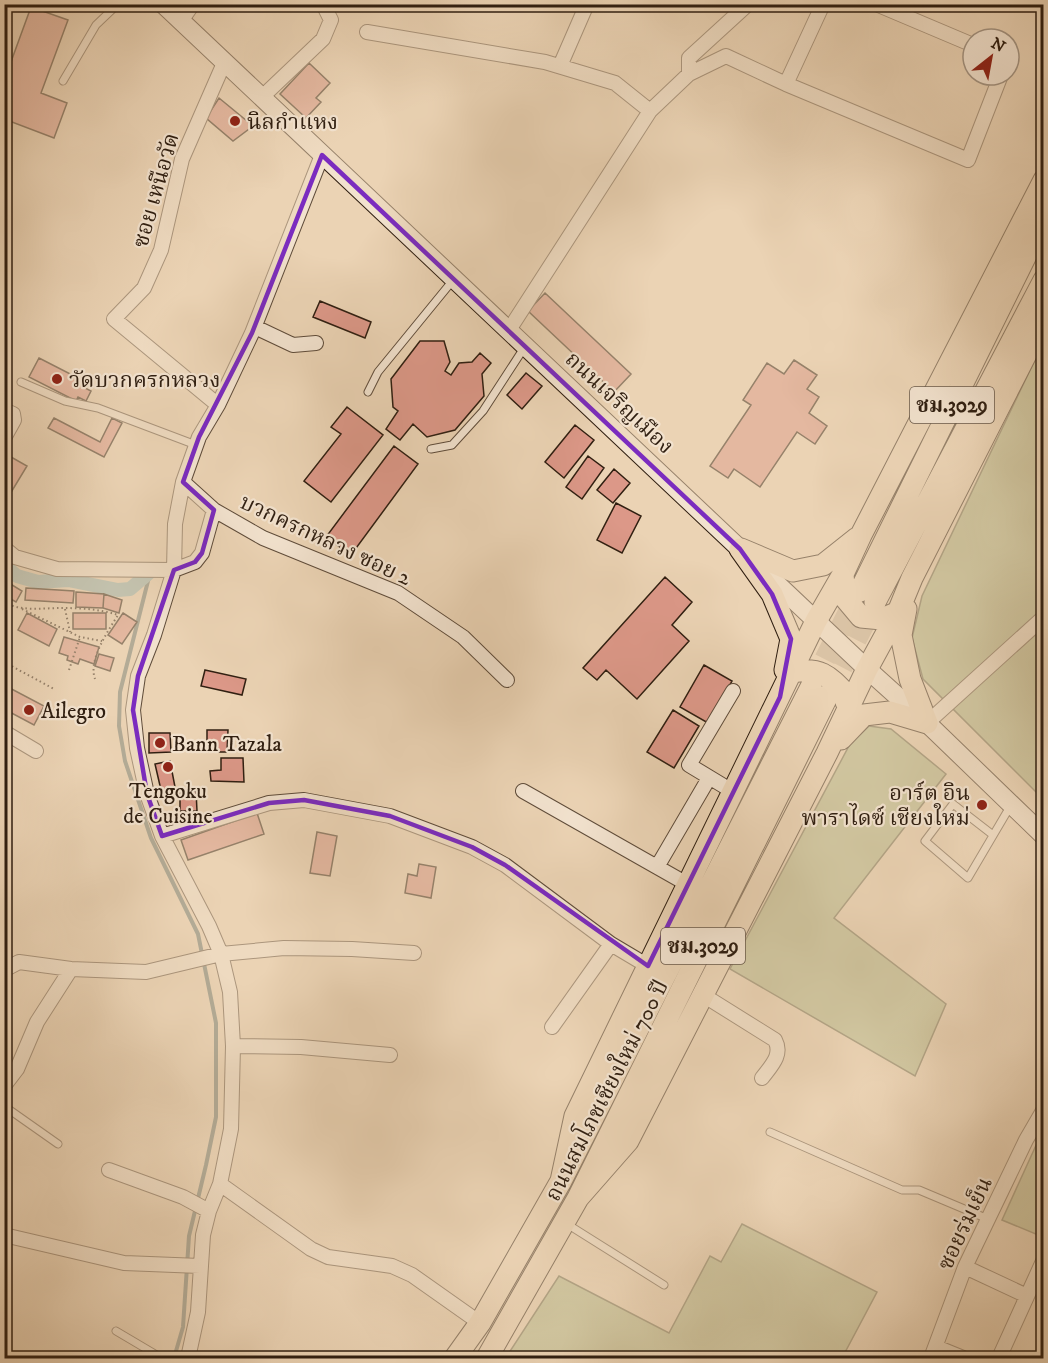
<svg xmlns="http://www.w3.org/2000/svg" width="1048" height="1363" font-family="'IM FELL DW Pica','Noto Serif Thai',serif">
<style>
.green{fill:#b5bd8f;stroke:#726e50;stroke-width:1.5}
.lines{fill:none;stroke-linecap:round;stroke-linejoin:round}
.stream{stroke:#6f7a72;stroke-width:4}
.canal{stroke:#99b7b2;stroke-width:14}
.building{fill:#dc9888;stroke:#301f11;stroke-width:1.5}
.primary-tunnel{stroke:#c6af93;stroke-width:21;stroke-dasharray:21 10;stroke-linecap:butt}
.lane-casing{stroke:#5f4c3a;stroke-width:9}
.street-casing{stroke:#5f4c3a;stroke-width:16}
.secondary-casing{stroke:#301f11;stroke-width:20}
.primary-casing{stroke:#301f11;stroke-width:23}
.path{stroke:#301f11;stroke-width:2;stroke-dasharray:1.5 3;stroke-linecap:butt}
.lane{stroke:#f2e2ce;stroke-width:7}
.street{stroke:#f2e2ce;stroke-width:14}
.secondary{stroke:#f2e2ce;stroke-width:18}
.primary{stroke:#ebd3b4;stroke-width:21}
.marked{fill:none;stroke:#7b2cbf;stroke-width:4.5;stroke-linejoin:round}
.poi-dot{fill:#8f2418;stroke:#f2e2ce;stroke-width:2}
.labels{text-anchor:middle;stroke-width:4.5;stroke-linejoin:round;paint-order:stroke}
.shield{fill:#f2e2ce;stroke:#6a5a4a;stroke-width:1.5}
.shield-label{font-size:21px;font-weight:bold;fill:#301f11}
.poi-label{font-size:22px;fill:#301f11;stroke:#f2e2ce;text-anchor:start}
.street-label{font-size:22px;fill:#301f11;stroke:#f2e2ce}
</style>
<rect width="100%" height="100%" fill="#ebd3b4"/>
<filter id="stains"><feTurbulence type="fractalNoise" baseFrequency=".00333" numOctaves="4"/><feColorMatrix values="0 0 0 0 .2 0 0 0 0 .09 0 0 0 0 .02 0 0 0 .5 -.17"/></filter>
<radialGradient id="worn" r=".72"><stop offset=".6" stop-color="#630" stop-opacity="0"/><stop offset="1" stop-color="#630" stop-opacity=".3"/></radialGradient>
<path class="green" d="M1043,343V799L923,679L912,638L922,596Z
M869,726L891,729L946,774L834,918L946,1004L915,1076L730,969L850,744Z
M1043,1130L1044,1237H1043L1002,1220Z
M742,1224L877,1292L842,1358H513L507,1356L559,1276L669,1333L710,1256L721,1262Z"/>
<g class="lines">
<path class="stream" d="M150,573L120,692L119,726L125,761L151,838L198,934L216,1023V1117L206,1165L189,1236L183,1327L174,1358"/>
<path class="canal" d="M4,565L17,576L38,582L68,580L118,590L130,589L150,572"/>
</g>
<path class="building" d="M31,7L68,20L41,93L67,103L54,138L4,119V81Z
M309,63L330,83L316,98L321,102L306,118L280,94Z
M219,98L253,126L233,141L206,118Z
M545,293L631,374L614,392L528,311Z
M320,301L371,322L365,338L313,317Z
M420,341H444L450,362L445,371L451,375L459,363L472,362L480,353L491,363L482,374L484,396L455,430L427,437L413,424L400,440L386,429L398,411L393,407L391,379Z
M39,358L86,382L83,387L91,391L86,401L78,397L76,401L29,377Z
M794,360L817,375L807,389L819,397L809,413L827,426L815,444L797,432L760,487L734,469L728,478L710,466L751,405L743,400L767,363L784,374Z
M526,373L542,386L522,409L507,395Z
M347,407L383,435L331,502L304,481L341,434L331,427Z
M54,418L100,442L112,418L122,423L104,457L48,428Z
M575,425L594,440L564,478L545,462Z
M394,446L418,464L351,555L326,537Z
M4,453L27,466L4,504Z
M588,456L604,468L582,499L566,487Z
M614,469L630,483L613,503L597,490Z
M616,503L641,516L622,553L597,540Z
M665,577L692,602L672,625L689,641L637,699L606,670L597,680L583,668Z
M4,580L22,591L16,602L9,598L4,605Z
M26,588L74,591L73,603L25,600Z
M76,592L104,594L103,608L76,607Z
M104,594L122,600L119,613L103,608Z
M27,613L57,629L49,646L18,630Z
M73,613H106V629H73Z
M123,613L137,622L122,644L108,635Z
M64,637L99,647L94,664L80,659L78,664L67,660L68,656L59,653Z
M99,654L114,658L110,671L95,666Z
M704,665L732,681L708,723L680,707Z
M205,670L246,679L242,695L201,686Z
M4,685L44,706L34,725L4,709Z
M673,710L699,726L674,768L647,752Z
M207,730H228L227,752H207Z
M149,733H170L171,752L149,753Z
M221,758H243L244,782L211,781L210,771L221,770Z
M170,761L175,787L161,790L155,764Z
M196,791L197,811H180V792Z
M257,813L264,834L188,860L181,840Z
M317,832L337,836L330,876L310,873Z
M419,864L436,867L431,898L405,893L408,874L417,876Z"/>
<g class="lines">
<path class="primary-tunnel" d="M811,687L859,591
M828,695L875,603"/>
<defs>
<path id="lane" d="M63,81L96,25L118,4
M21,382L65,401L98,408L196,445
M368,392L378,372L454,279
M431,449L452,445L483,411L524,348
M993,835L953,804L925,841L968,878L1011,805
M4,1106L58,1144
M770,1132L902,1190H919L988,1219
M567,1224L664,1285
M116,1331L160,1357L167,1358"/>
<path id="street" d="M876,4L973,45
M181,21L193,4
M367,32L545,62L615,83L650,111
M560,66L587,4
M689,74V58L748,4
M786,84L823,4
M261,98L323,39L331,20L323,4
M255,327L293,345L316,343
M509,330L650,111L689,74L726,56L786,84L968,160L1001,75
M218,405L114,319L144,288L161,250L182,159L224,63
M4,410L13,414L14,420L4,438
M183,482L214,510L263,538L398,593L463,637L507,680
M4,548L15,557L57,569L174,570L195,562L202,553L214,510
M927,723L1044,617
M4,732L36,751
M523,791L657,867L709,778
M732,791L689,765L733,691
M162,836L269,803L304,800L390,816L472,847L505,865L611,944L648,966
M657,867L687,884
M4,970L19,962L71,969L146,972L221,954L284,948L352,949L414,953
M703,995L775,1040C783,1055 771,1066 762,1078
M552,1027L611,944
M233,1046L301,1047L390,1055
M4,1086L17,1069L37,1022L71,969
M109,1170L183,1197L209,1211
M220,1184L311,1249L328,1257L392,1266L412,1275L480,1323
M4,1235L124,1263L200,1266
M965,1267L1027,1296
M936,1347L963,1358
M188,1358L198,1312L203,1235L209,1211L220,1184L231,1129L233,1046L230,992L221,954L209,926L162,836L147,794L137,748L133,710L138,676L154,635L174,570L175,524L183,482L199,437L218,405L252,333L322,155
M931,1358L965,1267L1026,1140L1044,1109
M999,1358L1044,1259"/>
<path id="secondary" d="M163,4L867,669L927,723L1044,836"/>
<path id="primary" d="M740,549L772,594L791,639L785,670
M741,549L793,571L823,565L857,538
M843,574L845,598L861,617L882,619L898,612
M860,591L1044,219
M875,602L1044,280
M906,609L901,635L910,679L927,723
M792,672C820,667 828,675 846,694V702
M841,739L864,715L890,712L927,723
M561,1181L575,1116L816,621L843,574L861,535L1044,180
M578,1198L628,1141L827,753L867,669L898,612L912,578L1044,319
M455,1358L480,1323L561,1181L811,687
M487,1358L578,1198L828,695"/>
</defs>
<use href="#lane" class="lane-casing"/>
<use href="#street" class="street-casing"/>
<use href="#secondary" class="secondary-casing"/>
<use href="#primary" class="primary-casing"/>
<path class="path" d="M4,602C21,612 43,608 61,608C80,608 100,609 118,615C108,631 88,660 95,679
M22,609L80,637L102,641
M65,609L70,632
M4,610L8,604
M4,662L54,689
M69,670L80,637"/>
<use href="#lane" class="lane"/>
<use href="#street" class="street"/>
<use href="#secondary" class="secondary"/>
<use href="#primary" class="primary"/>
</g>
<path d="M0 0H1048V1363H0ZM322,155L740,549L772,594L791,639L780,697L648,966L505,865L472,847L390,816L304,800L269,803L162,836L147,794L133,710L138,676L174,570L195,562L202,553L214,510L183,482L199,437L252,333Z" fill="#ebd3b4" fill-opacity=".55" fill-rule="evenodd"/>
<path class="marked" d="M322,155L740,549L772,594L791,639L780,697L648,966L505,865L472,847L390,816L304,800L269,803L162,836L147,794L133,710L138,676L174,570L195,562L202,553L214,510L183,482L199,437L252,333Z"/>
<g class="poi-dot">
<circle cx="235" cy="121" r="6"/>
<circle cx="57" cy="379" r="6"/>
<circle cx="29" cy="710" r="6"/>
<circle cx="160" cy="743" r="6"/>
<circle cx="168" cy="767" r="6"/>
<circle cx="982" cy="805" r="6"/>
</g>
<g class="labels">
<g class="shield">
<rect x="910" y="387" width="84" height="36" rx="4.5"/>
<rect x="661" y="928" width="84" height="36" rx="4.5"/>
</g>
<g class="shield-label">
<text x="952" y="412">ชม.3029</text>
<text x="703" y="953">ชม.3029</text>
</g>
<g class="poi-label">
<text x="247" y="129">นิลกําแหง</text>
<text x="69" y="387">วัดบวกครกหลวง</text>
<text x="41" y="718">Ailegro</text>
<text x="172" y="751">Bann Tazala</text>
<text x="168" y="798" text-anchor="middle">Tengoku<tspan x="168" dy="25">de Cuisine</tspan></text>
<text x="970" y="800" text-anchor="end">อาร์ต อิน<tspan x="970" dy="25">พาราไดซ์ เชียงใหม่</tspan></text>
</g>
<g class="street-label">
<text transform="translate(155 190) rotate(-74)" y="8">ซอย เหนือวัด</text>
<text transform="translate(620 402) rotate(43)" y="8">ถนนเจริญเมือง</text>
<text transform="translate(326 539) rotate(25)" y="8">บวกครกหลวง ซอย 2</text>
<text transform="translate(606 1090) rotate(-63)" y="8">ถนนสมโภชเชียงใหม่ 700 ปี</text>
<text transform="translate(964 1223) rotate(-65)" y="8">ซอยร่มเย็น</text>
</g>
</g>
<rect width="1048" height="1363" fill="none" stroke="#ebd3b4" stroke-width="24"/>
<rect x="6" y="6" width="1036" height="1351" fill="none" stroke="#301f11" stroke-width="3"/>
<rect x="12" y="12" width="1024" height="1339" fill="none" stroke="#301f11" stroke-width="1.5"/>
<g transform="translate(991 57) rotate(31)"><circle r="28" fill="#f2e2ce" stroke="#a49482" stroke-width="1.5"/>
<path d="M0-4.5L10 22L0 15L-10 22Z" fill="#8f2418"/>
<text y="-9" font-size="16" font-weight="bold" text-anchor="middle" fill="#301f11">N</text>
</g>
<rect width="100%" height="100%" filter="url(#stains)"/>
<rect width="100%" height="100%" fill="url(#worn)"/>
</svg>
